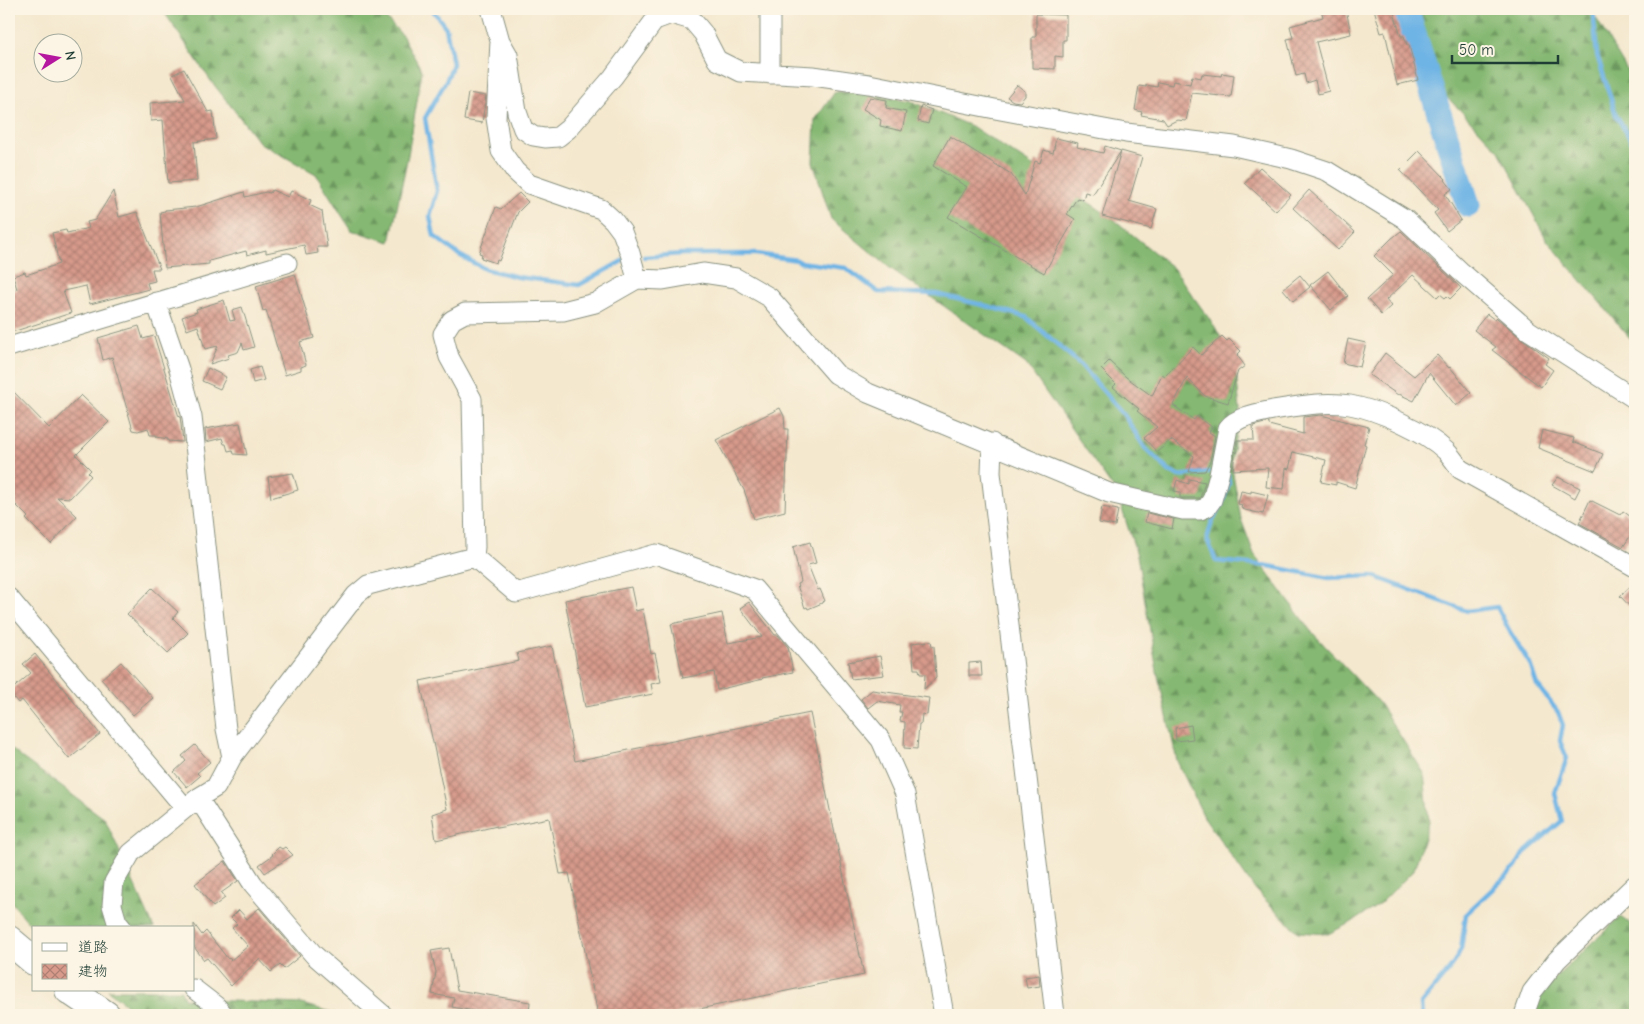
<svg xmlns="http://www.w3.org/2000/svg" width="1644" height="1024" font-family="'Comic Neue','Klee One',sans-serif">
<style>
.forest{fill:url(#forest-firs);stroke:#527a53}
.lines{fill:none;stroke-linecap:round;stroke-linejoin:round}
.stream{stroke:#6eb4e5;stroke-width:4.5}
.river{stroke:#6eb4e5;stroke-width:25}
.building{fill:url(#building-cross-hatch)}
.minor-casing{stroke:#8a9281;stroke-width:21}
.highway-casing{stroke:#8a9281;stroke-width:30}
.minor{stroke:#fff;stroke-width:19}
.highway{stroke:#fff;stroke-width:28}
</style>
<defs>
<pattern id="forest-firs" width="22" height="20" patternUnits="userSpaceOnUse" patternTransform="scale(1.25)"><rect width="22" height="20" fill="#85b872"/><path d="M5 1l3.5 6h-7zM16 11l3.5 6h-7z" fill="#6c975e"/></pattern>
<pattern id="building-cross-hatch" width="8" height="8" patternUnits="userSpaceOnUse" patternTransform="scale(1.25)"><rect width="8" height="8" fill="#d79a8b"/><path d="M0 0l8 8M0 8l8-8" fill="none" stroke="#ae7f72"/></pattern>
</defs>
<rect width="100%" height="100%" fill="#fcf5e5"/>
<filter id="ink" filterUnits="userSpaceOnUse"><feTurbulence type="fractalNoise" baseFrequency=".02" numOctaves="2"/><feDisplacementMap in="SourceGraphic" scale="10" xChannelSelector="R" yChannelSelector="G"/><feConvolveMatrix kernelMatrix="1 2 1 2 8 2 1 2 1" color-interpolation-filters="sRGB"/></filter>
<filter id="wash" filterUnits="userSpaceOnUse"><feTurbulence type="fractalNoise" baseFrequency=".0096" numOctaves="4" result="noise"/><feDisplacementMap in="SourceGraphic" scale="20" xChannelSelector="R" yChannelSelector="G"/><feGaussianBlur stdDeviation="1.12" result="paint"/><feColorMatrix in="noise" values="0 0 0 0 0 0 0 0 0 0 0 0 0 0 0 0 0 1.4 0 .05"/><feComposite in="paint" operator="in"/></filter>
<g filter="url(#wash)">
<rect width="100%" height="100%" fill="#f4e8ce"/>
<path class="forest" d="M162,9H377L402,35L422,71L408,155L390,242L351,230L316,174L260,143L211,81Z
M1396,9H1593L1596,18L1635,84V344L1547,240L1499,151L1462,112L1422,73Z
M835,92H857L911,101L973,127L1111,217L1173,268L1215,327L1235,363L1240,410L1231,462L1241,519L1254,554L1310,630L1379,703L1424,773L1429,822L1414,870L1380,904L1352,922L1328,934L1298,932L1256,891L1204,817L1177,761L1157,671L1137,555L1117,494L1026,364L890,268L831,219L813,162L815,120Z
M9,747L21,757L105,819L154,928L34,929L9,899Z
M1620,917L1635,927V1015H1530L1527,988L1556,977Z
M108,990H181L185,999L301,1004L342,1015H139Z"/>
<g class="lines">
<path class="stream" d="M432,9L446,28L453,64L446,81L425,118L437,191L430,216L434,236L459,255L485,269L518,277L579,285L626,259
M1593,9L1597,55L1616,115L1635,147
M644,257L681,254H756L797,260L800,262L846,268L878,292L936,294L983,305L1026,317L1080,364L1124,415L1145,448L1169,471L1179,476L1209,472
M1228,475L1229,483L1221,506L1212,521L1207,539L1216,561L1269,566L1329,578L1373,576L1467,611L1497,607L1510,632L1530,664L1537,685L1558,712L1563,725L1560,741L1567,758L1555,793L1562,821L1523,854L1516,867L1466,914L1461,949L1453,965L1421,1004L1422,1015"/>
<path class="river" d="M1406,9L1468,205"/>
</g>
<g id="blocks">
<path class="building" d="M1321,9H1346L1351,34L1316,42L1329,91L1318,94L1315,80L1306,83L1304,74L1296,76L1287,39L1293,38L1290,26L1323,17Z
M1374,9H1393L1401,36H1404L1407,45H1409L1418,80L1397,85L1385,32L1381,33Z
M1036,14L1066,15V40H1063V57L1055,56V69L1032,68V37H1036Z
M184,69L208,112L213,111L216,139L194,142L197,181L168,183L163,120L151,121L150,103L185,100L172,75Z
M1222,73L1234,75L1231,97L1192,93L1186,121L1177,120L1167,125L1163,119L1141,115L1142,112L1135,110L1139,86L1146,87V85L1157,87L1158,82L1172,85L1173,81L1190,84L1192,76L1201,78L1202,74L1221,76Z
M1017,85L1025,91V96L1020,102L1013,101L1007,97Z
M468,93L486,96L482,123L464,120Z
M870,97L887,100L886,108L906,112L902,131L880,126L881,120L863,109Z
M921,106L932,110L928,124L918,121Z
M950,136L1011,174L1025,195L1035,161L1040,163L1044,150L1053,153L1056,138L1078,143L1077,147L1103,153L1105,146L1121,151L1093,194L1085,192L1083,200L1077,198L1067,214L1075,219L1044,273L948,217L967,187L933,166Z
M1121,151L1142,157L1129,201L1157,209L1151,229L1102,216Z
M1419,151L1446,179L1445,180L1452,189L1445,194L1461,220L1447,231L1434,213L1438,210L1400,170Z
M1260,167L1291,195L1276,211L1245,183Z
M272,190L288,197L291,191L311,200L309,205L322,211L327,247H317L318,253L306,255L304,245L266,253V250L247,255L246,251L209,261V264L165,268L160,212L165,211V210L196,207L244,192L245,197L266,192L270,193Z
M1309,190L1355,232L1338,250L1293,208Z
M113,191L119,217L137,212L160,269H152L155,281L147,283L149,289L90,304L86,286L63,291L71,313L9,333V292L17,289L13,276L25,272L26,275L59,264L52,233L66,230L67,233L89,228L87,222L95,220Z
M519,193L528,202L518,212L499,261L497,260L496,263L481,258L482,254L479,253L496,207L501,209Z
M1401,231L1461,288L1450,299L1447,296L1445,298L1440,294L1437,297L1413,275L1386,300L1391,306L1381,315L1367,299L1393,275L1374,256L1391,239Z
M1328,271L1348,296L1331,310L1310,285Z
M295,274L314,338L300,342L306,365L301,367V370L285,375L266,310L263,311L256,286Z
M1300,275L1310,287L1293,301L1283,289Z
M224,300L230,321L235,320L232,310L242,307L254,347L244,350L242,343L238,352L228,355L229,358L210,364L218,346L205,349L198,326L187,330L182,317L197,312L196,309Z
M1487,314L1495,320L1497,318L1521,338L1549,358L1545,364L1553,370L1541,387L1492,350L1496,347L1474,330Z
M139,326L143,339L154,336L179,417L180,416L183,442L168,441V439L157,437L156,435H150L148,428L138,431L133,430L112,357L103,360L98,338Z
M1222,336L1227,341L1229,339L1241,351L1237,355L1245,366L1238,371L1228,403L1205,396L1187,378L1173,405L1194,420L1197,416L1212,427L1209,432L1215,436L1210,461L1205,471L1189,472L1194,456L1171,440L1157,452L1144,438L1157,427L1137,411L1139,409L1113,387L1116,384L1101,369L1109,361L1126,377L1152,396L1162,374L1165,376L1193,347L1201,355Z
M1348,339L1366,343L1360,367L1343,363Z
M1385,353L1414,376L1437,355L1449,368L1450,367L1471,393L1456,406L1429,373L1414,401L1399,394L1398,395L1369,375Z
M260,367L264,380L253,383L250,370Z
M208,368L226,377L220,389L202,381Z
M9,387L49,428L81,395L109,422L76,455L91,470L88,473L91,476L70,498L57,497L77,516L51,544L26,519L28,517L9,498Z
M780,408L784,416L785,429H788L785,511L754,519L744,490L716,440Z
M1321,415L1369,427L1364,444L1366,445L1355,488L1336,482V485L1321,482L1326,460L1293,452L1289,469L1286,468L1284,489L1266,487L1268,468L1233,470L1235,451L1237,453V440H1254L1253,426L1269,422V425L1303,434V417Z
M240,423L247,455L234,454L233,450L228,451L226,444H224L222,438L206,442L205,429Z
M1542,430L1574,438L1573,442L1603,454L1595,471L1538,448Z
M293,473L298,490L271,498L268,477Z
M1558,477L1580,488L1575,498L1552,485Z
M1189,479L1205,482L1200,498H1180V492L1174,491L1177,480L1189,484Z
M1241,491L1251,493V491L1268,495L1263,514L1245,510L1241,508L1242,505L1238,504Z
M1590,500L1620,515L1623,511L1635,520V529L1623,547L1579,523Z
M1102,507L1118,510L1115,526L1099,523Z
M1147,513L1174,519L1172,529L1145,522Z
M810,542L816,563L808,565L818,590L820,589L825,601L822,602V603L808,609L807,607L805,608L798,588L797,584L801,582L793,547Z
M1635,582V612L1620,596Z
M631,587L636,611L643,609L651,654L655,653L661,682L651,684L653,694L585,707L565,600Z
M152,588L178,612L173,618L188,633L168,653L127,614Z
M749,602L775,635H778L788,647L793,672L762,678L763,679L717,690L714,672L683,678L671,624L722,613L728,643L762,637L740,608Z
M931,641L932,646H934L936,678L924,689L925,674H920L919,669H914L912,643Z
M552,646L575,761L810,713L864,975L670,1015H598L569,873L560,874L549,818L497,828V826L436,840L432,814L447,809L420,681L519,661L517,653Z
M35,654L100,734L69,759L22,700L18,703L9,692L31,673L23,664Z
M880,656L884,675L851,679L848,662Z
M121,662L153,698L133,715L101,679Z
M981,662L982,676H969V663Z
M872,690L929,698L927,715L922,714L921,724H919L917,749L904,748L905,722L900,721L902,712H899L900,705L877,701L868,708L861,699Z
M1191,725L1193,739L1176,741L1175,728Z
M195,745L210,762L197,773L200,776L187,787L174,772L186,761L182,756Z
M279,847L282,849L285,847L293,855L265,873L259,865L273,855L272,854Z
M225,861L238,881L221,893L225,898L213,907L195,884Z
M259,908L300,956L284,969L280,965L271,972L259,959L231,986L207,958L204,960L194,947V924L202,935L206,931L228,959L229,958L231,960L248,946L232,928L237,924L231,918L239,910L247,919Z
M449,948L457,990L530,1002L529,1015H496L452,1007L454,998L432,994L436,972L431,951Z
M1039,975L1040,986L1027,988L1025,977Z"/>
</g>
</g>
<g filter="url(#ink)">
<use href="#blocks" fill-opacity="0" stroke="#8a9281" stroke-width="1"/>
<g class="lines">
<defs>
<path id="minor" d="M491,9L500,41L496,118L501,151L515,171L529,184L601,209L613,220L622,232L630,253L637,279
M770,9V74
M500,41L508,55L517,112L523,129L533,136L545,138L558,137L568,129L613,77L655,20L671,14L692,20L703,33L717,60L741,72L813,76L869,84L995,109L1126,133L1234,146L1291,159L1327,171L1405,219L1460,271L1528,330L1635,399
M9,347L287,263
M992,443L991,473L1055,1015
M474,557L516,593L656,554L754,589L881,740L905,794L944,1015
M9,598L185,808
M232,757L356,595L368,585L474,557L475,547L472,399L449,357L443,334L452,320L465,313L563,311L595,303L637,279L663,280L703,273L736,278L769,297L836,374L868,393L1109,493L1183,510H1200L1207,507L1212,500L1219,475L1228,428C1238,416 1259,413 1273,410C1298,406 1325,401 1350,405C1379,410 1425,431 1446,451C1451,456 1456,463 1460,469L1635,567
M198,798L253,884L314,955L383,1015
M122,928L117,922L112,905L114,882L131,853L198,798L216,787L232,757L226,729L192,417L179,369L156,302
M194,989L216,1006L224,1015
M1524,1015L1532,992L1557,960L1635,885"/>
<path id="highway" d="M9,940L34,961
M69,990L106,1015"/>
</defs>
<use href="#minor" class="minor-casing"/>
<use href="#highway" class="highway-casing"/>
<use href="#minor" class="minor"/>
<use href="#highway" class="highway"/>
</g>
</g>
<rect width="1644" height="1024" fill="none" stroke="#fcf5e5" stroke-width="30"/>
<rect x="32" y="926" width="162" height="65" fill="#fcf5e5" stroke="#a4ab9e"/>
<rect x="42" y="943" width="25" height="8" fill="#ffffff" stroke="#a4ab9e"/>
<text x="78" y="952" font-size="15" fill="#1f3d34">道路</text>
<rect x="42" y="964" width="25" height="15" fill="url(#building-cross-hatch)" stroke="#a4ab9e"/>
<text x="78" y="976" font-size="15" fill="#1f3d34">建物</text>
<g transform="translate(58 58) rotate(79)"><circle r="24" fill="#fcf5e5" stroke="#a4ab9e"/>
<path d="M0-4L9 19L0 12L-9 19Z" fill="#b5179e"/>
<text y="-8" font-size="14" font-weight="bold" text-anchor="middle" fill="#1f3d34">N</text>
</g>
<path d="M1452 55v8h106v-8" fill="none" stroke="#1f3d34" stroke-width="2.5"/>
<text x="1459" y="55" font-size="15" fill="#1f3d34" stroke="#fcf5e5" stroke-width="4" paint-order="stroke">50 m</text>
</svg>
